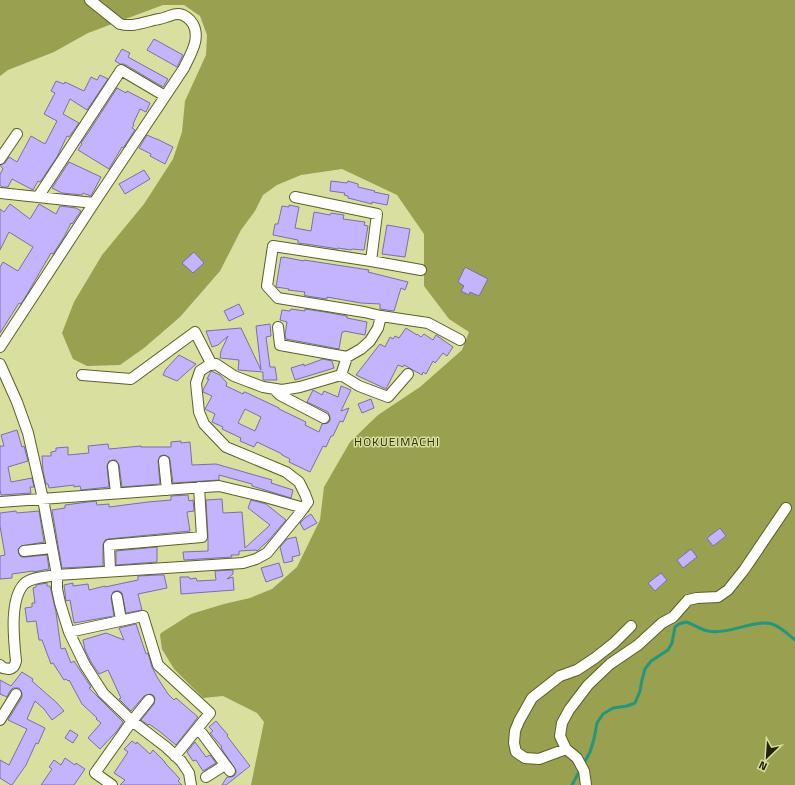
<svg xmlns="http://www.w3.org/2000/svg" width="795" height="785" font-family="'Titillium Web',sans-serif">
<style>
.forest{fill:#99a050}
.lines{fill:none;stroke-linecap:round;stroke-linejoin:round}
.stream{stroke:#25957c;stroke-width:3}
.building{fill:#c4b4ff;stroke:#7b6fa6;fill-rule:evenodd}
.minor-casing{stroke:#5b6123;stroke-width:12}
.minor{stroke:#fff;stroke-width:10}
.labels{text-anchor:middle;stroke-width:3;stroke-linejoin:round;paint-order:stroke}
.quarter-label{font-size:12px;letter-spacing:1px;fill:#2a2d00;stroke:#d8df9f}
</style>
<rect width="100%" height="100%" fill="#d8df9f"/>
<path class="forest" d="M0,0H795V785H251L264,722L257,713L223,696L203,698L174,669L162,649L160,635L161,633L191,614L224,604L250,598L272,589L297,567L320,520L324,487L350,442L378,415L420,387L462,350L469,332L449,319L424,286V234L397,195L342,169L301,175L277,185L263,195L255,211L241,230L220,271L180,317L144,348L120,365L87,366L73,359L62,333L74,302L102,255L144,204L173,159L182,132L185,101L206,55L207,35L200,16L184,5H163L88,33L54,52L8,70L0,76Z"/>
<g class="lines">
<path class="stream" d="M583,765L590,752L594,739L597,723L603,714L613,708L627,706L635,703L640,691L642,680L645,669L651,661L668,650L672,643L675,627L679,624L686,622C693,624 701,630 708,631C728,635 756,619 772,624C781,627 788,634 795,640
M572,785L580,770"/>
</g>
<path class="building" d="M154,39L183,55L177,67L147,50Z
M122,49L130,53L128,57L168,79L163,87L124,64H120L115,61Z
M100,75L108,79L87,110L70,99L63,114L79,123L69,137L67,136L57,157L40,182L38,181L33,190L12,179L8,187H2L0,185V174L3,169L0,165L5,163L9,157L17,162L31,136L45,144L57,121L44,114L55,93L51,91L56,81L64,84L65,82L84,91L91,77L97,80Z
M117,88L126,93L127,91L150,103L146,112L140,109L133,124L134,125L132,128L135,130L123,148L122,147L109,169L78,150L82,144L81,143L90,130Z
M147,135L156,139H157L173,147L165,164L150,156L151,154L139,148Z
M69,162L101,177L91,196L83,193L82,195L62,193L52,188Z
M144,170L150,179L125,194L119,184Z
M331,181L347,183L348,181L358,184V187L375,191L374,192L389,195L387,205L372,202V204L348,198V196L344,195L345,193L330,191Z
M10,204L30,219L39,204L56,214L60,206L76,208L81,211L72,224L71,223L64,237L53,254L51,253L26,296L21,304L19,303L0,333V267L3,262L18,271L33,247L9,232L0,250V209L4,212Z
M289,205L299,207L295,228L311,231L314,212L330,215L331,213L344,215L343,219L365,222L364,225L368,226L364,250L352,249L351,250L338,248V249L313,245L298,243V240L273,235L275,224H278L282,206L289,207Z
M387,225L410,229L405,257L382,254Z
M194,252L204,263L193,273L182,263Z
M281,257L283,258V257L304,261V260L369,270L368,272L408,282L405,290L401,288L394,311L380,309V304L361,303L327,297V299L307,296L304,295L305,292L288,290L289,289L276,287Z
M465,267L488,279L479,296L470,292L469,295L461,291L464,286L458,282Z
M239,304L244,314L229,321L224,311Z
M291,309L305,311V309L325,312L347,316V318L367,322L365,335L344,331V332H342L339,349L286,339L285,335L287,322L280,320L282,310L290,311Z
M270,324L271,336L266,337L270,367H275L277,380H263V372L238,370L239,360L220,358L221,351L228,336L218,345L212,347L206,331L241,328L261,370L256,326Z
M406,328L417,335V334L421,337L424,334L433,340L436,335L453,347L447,356L443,353L435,363L433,361L426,374L423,372L422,375L404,365L403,367L398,365L386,389L356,375L380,344L385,347L390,337L393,339L395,336L399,338Z
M179,355L196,364L177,381L163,375L166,369Z
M323,359L332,361L334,368L295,380L291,368L304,364V366Z
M211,371L220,375L227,383L226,386L243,394L244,392H245L279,408V409L306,422L305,425L319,432L322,424L328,423L330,421V417L328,412L307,402L313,390L322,395L324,391L338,397L341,386L351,390L341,411L349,408L343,422L340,421L333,436H331L326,447L323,446L310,472L289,462L290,459L282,455V454L257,442L254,447L240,441L241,438L222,429L223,427L212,422L215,414L205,409L212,396L203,392V390L209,379H207ZM245,409L261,417L255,431L238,423Z
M371,399L374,408L362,413L358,404Z
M17,430L22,447L24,446L28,461L8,467L11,482L32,478L34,487H30L31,493L1,495L0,490V446H4L1,435Z
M181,441V443L190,442L192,465L216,464L272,480L271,483L293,490L291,498L252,486V484L219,475V480L173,483L170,460L169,457L164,455L160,456L158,461L160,484L122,487L119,465L116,460H113L109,461L107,466L109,487L81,490L80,486L74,487V485L49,488L48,484H46L43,471L42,456H51V452L56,451V448L68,447V455L89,453L88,446L108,444L109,449L141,446V447H171V442Z
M188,495L189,501L193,500L194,511L187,512L190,531L108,539L105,540L103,545V566L62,568L52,510L65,508V505L96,501L97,505L109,504V507L148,502L171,500V496Z
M222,499L223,513L242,512L245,548L270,525L248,508L251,500L266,504L286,520L268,541L257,551L256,550L239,551V555H231L232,557L184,560L183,552L208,551V537L206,500Z
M16,511L17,513L39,511L44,542L21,546L18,549L19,554L21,557H25L47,555L49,569L33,572V571L12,574V578L0,579V556L5,555L0,526V513Z
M311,514L317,523L304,530L300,523L305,518Z
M720,528L726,536L713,546L707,538Z
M296,537L300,555L292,557L293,561L284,563L280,547L287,539Z
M157,547V562L116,565V551Z
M691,549L697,557L683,568L677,560Z
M279,563L283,576L266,582L261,568Z
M233,570V574L227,579L233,577L234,590L181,594L180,577H189L190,579L196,578L197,581L216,580L215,571Z
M661,573L667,580L655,591L648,583Z
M158,575H164L167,588L138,594L142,610L126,613L122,593L119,591H116L113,592L111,598L114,616L74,623L70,600L66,601L64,585L73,583V586L88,584L89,590L105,586V587L138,580V576Z
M47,583V586H50L51,590L56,612L61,649L65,648L71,663L74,661L91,687L89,688L123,722L117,731L100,749L88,738L101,723L96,719L97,718L82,704L69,680L68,681L66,679L64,680L53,663L51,664L42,640H39L36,621L27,622L25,608L32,607V603H35L33,588L36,587V585Z
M136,624L146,654L148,653L152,667L157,677L168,694L174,700L176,698L198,717L176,745L159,731L149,724L148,725L141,720L154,704L155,698L153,695L150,694L144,696L131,711L119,699L121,698L108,670L99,674L91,662L85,650L83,640L106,633L124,640L119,628Z
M22,672L33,679L32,681L57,703L64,711L52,720L44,709L35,701L27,719L45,728L38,744L36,743L26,765L12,785H11L0,778V760L9,765L27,729L8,720L22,697V694L21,691L19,688H13L10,691L7,697L0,694V680L11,686Z
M216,721L228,735L227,736L250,766L226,785H222L227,777H231L234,776L236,773V770L221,748L222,747L210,733L213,731L209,727Z
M70,730L78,735L73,743L65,738Z
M132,741L136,744L137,742L150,754L153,750L165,762V763L180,779L178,781L182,785H120L125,780L114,773L128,752L124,749Z
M195,742L206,757L210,755L216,763L203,771L196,760L193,761L187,752Z
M65,758L75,765L76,763L85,769L74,785H41L52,769L49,767L54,760L61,765Z"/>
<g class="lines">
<defs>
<path id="minor" d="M0,159L17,134
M0,193L94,203
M38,197L121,70L165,96
M371,261L421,270
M381,316L428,323L460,340
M278,327L280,345L347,357
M0,347L94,203L184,68C190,55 201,39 193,24C190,19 184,14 178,14C173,14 170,16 166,17C162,19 158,19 154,20C142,23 132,27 120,24L90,0
M0,364L17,402L28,433L43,499L57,575V589L60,603L69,632L85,665L103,693L132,721L166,747L181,761L189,773L191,785
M82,375L131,379L195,332L212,365
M341,375L359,386L388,397L408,374
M274,389L280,395L324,418
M164,461L167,490
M113,466L116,493
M0,502L219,486L265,497L304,508
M24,551L52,548
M110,571L109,545L202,537L199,487
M117,597L121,620
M69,632L143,616L158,665L210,713L175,756
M0,665L3,668L9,669C14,668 15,665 16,661C14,641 9,600 24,584C31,577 47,577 57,575L243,563L256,559L267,553L300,513L308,502L305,494L299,482L286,472L226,447L204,424L199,412L196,383L200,371L209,365L216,364L234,376L263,387L282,390L300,387L341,375L347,357L361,349L370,341L378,328L381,316L364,312L278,298L267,286L273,246L371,261L377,214L295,197
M0,720L16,694
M198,728L230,771
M566,749L539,759L525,758L516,752L514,743L515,731L519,721L532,698L560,676L577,670L595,658L614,643L631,626
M206,777L225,765
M112,785L95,773L132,721L149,700
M586,785L584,771L577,758L566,749L560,736L562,723L569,710L588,685L610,664L638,645L662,623L673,617L688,600L697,598L718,597L728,590L744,570L786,508"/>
</defs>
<use href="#minor" class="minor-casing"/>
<use href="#minor" class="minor"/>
</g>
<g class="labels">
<g class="quarter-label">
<text x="397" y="446">HOKUEIMACHI</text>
</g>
</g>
<g transform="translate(767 757) rotate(205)" stroke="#d8df9f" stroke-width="3" paint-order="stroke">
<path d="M0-3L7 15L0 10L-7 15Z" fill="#212309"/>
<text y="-6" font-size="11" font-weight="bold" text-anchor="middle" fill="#212309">N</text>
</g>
</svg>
